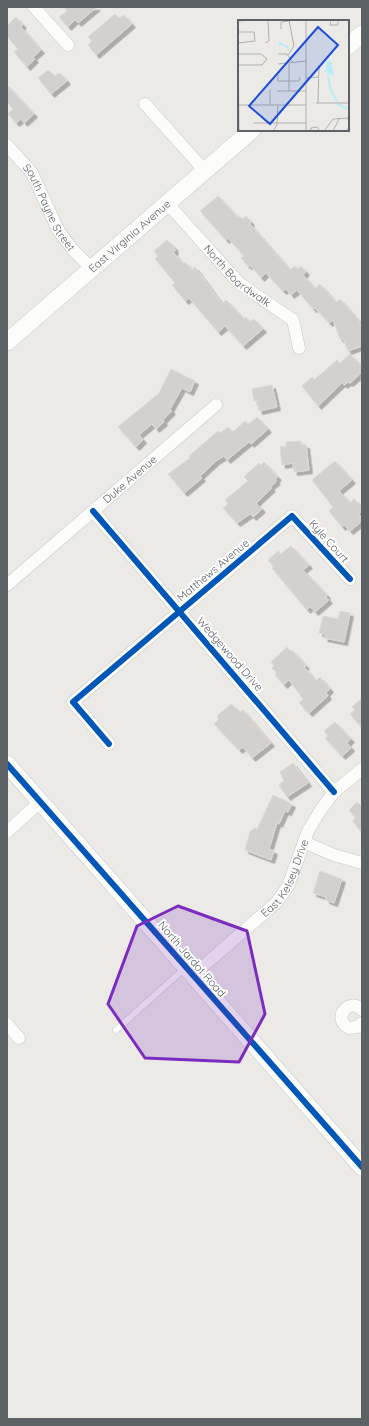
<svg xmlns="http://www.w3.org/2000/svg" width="369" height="1426" font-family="Quicksand,sans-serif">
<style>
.building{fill:#d3d1d0;stroke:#dcd9d6;filter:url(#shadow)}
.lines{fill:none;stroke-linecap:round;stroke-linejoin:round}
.lane-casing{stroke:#c7c7c7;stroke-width:7}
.street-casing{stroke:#c7c7c7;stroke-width:13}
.secondary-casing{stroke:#c8c9c9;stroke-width:18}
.lane{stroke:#fcfcfb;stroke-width:6}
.street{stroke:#fcfcfb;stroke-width:12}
.secondary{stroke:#fcfcfb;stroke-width:17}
.cycleway-casing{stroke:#fff;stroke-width:8}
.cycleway{stroke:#0057b8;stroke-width:6}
.marked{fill:#7b2cbf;fill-opacity:0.2;stroke:#7b2cbf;stroke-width:3;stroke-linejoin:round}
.labels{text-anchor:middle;stroke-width:4;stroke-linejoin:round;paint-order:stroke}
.street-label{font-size:11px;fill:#5c6266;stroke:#fff}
.inset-river{fill:none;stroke:#baebf8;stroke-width:2}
.inset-road{fill:none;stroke:#aeb0af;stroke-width:1}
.view{fill:#1d4ed8;fill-opacity:0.15;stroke:#1d4ed8;stroke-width:2}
.inset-edge{fill:none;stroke:#5c6266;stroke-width:2}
</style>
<defs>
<filter id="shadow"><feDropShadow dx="3.5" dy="3.5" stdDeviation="0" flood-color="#0004"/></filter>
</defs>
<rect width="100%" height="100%" fill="#eceae7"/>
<path class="building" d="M64,7H97L78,23L75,20L68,27L59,17L67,11Z
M115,14L119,18L124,15L132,24L96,55L88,45L92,41L88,37Z
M16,17L23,25L21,27L41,50L33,57L35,59L27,67L14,52L18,49L7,36V26Z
M48,70L55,76L60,73L67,81L51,94L38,78Z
M7,85L34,114L24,123L21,119L16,123L8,114L13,109L7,102Z
M218,196L237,217L238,216L243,219L246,216L251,222L250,224L290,270L295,266L297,269L301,266L306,272L303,275L315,289L320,284L334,300L337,302L340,299L359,321L362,329V346L348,351L343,338L340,339L333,320L329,323L315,308L313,309L297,290L291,295L286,289L283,291L266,273L261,278L250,265L248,266L241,258L244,256L228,238L226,240L200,211Z
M167,240L174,247L175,251L173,252L183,264L185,262L192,270L195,267L222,304L226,300L244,319L246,317L250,322L254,319L263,329L243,346L225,326L218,332L189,298L185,301L172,285L175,283L155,259L158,256L154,251Z
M350,354L362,368V372L350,383L348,382L344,385L342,383L318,406L302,386L312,377L314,380L337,360L340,363Z
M171,369L195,381L190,392L182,388L170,409L172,411L163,420L164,422L156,429L152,424L139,435L143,440L136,447L118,427L159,393Z
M272,385L277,407L259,411L257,400L254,401L252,389Z
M257,417L268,429L251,444L249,442L227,460L224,456L216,461L200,476L202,478L184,493L168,474L190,458L189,456L218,431L220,433L228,427L233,432L245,421L249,424Z
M301,441V445H306L309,470L294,472L293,463L282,465L280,447L287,446L286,442Z
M335,461L352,480L339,491L350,503L354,499L362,507V511L359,514L362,521L350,531L344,525L342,527L329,511L333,507L312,480Z
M264,462L278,477L275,480L277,481L270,487L272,488L256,503L262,509L253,517L250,514L237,523L223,508L228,504L225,500L248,481L244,477L259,463L261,465Z
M291,546L309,565L303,570L327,595L326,597L329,600L315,612L310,607L307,610L272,568L274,567L268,560L278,551L281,554Z
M340,611L350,613L344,642L324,638L326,634L319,633L323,616L338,619Z
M287,647L290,651L292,650L306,666L304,667L316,681L320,677L330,689L326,693L328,696L309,713L299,703L303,699L289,680L284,685L275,675L277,673L272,668L274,666L271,662Z
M362,698V728L350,714L355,710L352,707Z
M231,704L240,712L243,710L271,743L252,758L243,747L239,750L214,724L219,719L217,716Z
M335,722L351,739L347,743L351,748L342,756L325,738L328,736L324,731Z
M293,763L308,783L287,797L279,785L284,781L280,772Z
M273,795L292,804L288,812L285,811L279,824L277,823L269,849L274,851L271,860L245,850L250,832L254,828L257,829Z
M357,802L362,807V832L353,822L355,817L349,810Z
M320,871L342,879L334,903L326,900V897L313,893Z"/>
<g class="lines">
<defs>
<path id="lane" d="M116,1030L185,968"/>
<g id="street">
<path d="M34,7L68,45"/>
<path d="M145,104L205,171"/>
<path id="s1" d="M7,145L32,173L58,230L73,250L92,269"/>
<path id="s2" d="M168,204L239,283L293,320L299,348"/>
<path d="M93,511L334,792"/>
<path id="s3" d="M7,585L216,405"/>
<path d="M109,744L73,702L292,516L350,579"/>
<path d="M7,832L41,801"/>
<path d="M304,842L334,855L362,863"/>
<path id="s4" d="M193,975L277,902L288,886L308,831L320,811L334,792L362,769"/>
<path d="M362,1010C349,996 331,1019 349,1028L357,1027L362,1023"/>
<path d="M7,1024L19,1038"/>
</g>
<g id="secondary">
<path d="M348,46L362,34"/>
<path id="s5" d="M7,342L252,130"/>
<path d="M7,764L362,1167"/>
</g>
</defs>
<use href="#lane" class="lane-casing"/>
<use href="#street" class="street-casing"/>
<use href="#secondary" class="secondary-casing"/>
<use href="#lane" class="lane"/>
<use href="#street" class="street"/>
<use href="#secondary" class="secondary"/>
<defs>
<path id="cycleway" d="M93,511L334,792
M109,744L73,702L292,516L350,579
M7,764L362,1167"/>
</defs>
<use href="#cycleway" class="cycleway-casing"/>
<use href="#cycleway" class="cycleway"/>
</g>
<path class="marked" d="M178,906L247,931L265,1014L239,1062L145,1058L108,1004L137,926Z"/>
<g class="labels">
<g class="street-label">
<text dy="4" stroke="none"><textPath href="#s1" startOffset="76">South Payne Street</textPath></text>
<text dy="4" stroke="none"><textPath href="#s5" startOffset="162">East Virginia Avenue</textPath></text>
<text dy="4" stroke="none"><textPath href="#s2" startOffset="100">North Boardwalk</textPath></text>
<text dy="4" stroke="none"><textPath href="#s3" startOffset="162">Duke Avenue</textPath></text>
<text transform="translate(329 541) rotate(48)" y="4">Kyle Court</text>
<text transform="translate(213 570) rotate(-40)" y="4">Matthews Avenue</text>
<text transform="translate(230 654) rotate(49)" y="4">Wedgewood Drive</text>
<text dy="4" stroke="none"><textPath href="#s4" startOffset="136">East Kelsey Drive</textPath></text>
<text transform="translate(192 959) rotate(49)" y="4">North Jardot Road</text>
</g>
</g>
<g transform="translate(238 20)">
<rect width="111" height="111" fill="#eceae7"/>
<path d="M89,40L93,41L96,56L87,52Z" fill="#baebf8"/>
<path class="inset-river" d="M42,21V24L49,26L51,30M90,55L92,68L99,82M99,84L111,89"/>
<path class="inset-road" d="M0,0L1,111M68,0V111M93,0L92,5H100V0M0,1L17,0M43,9V2L51,1M0,23L17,21L16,12H0M27,23L31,21L30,0M0,34H23L29,39L24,45H0M40,34H49L55,43M50,35L56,26L51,0M40,44L68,41M40,55V61H61L62,57M68,58L80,57M32,70V85M39,71H68M51,71V44M78,83H111M80,83L81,45M0,85H68M15,103H68M35,111L39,105L40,85M73,111V108L79,107L82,111M86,111L95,99L110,98L111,107L109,111M95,111L101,99"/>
<path class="view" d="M80,7L100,25L32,104L11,86Z"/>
<rect width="111" height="111" class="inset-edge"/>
</g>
<rect width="369" height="1426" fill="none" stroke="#5c6266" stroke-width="16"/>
</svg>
